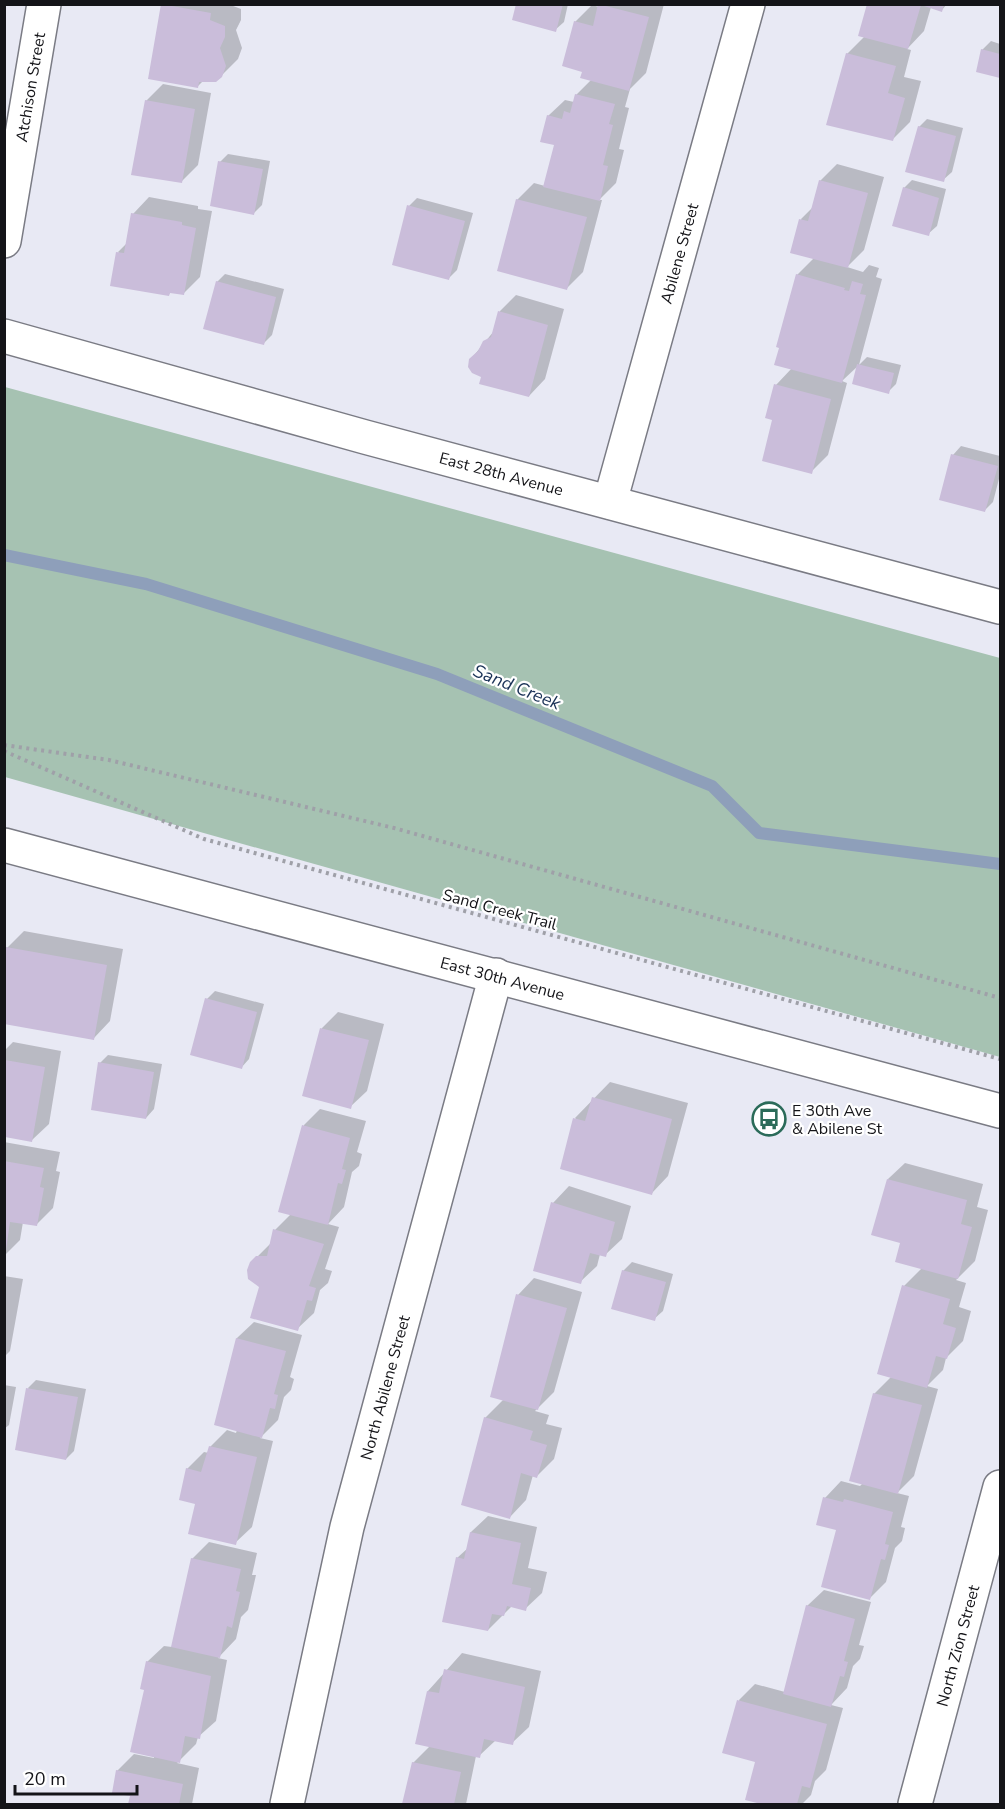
<svg xmlns="http://www.w3.org/2000/svg" width="1005" height="1809" font-family="'Nunito Sans',sans-serif">
<style>
.green{fill:#a6c2b2}
.shadow{fill:#0003}
.lines{fill:none;stroke-linecap:round;stroke-linejoin:round}
.stream{stroke:#8e9fba;stroke-width:12}
.building{fill:#cabdda}
.street-casing{stroke:#7a7b84;stroke-width:36}
.secondary-casing{stroke:#7a7b84;stroke-width:36}
.path{stroke:#9fa0a8;stroke-width:4;stroke-dasharray:3 4.5;stroke-linecap:butt}
.street{stroke:#fff;stroke-width:33}
.secondary{stroke:#fff;stroke-width:33}
.labels{text-anchor:middle;stroke-width:4.5;stroke-linejoin:round;paint-order:stroke}
.street-label{font-size:16px;fill:#141418;stroke:#fff}
.poi-label{font-size:16px;fill:#141418;stroke:#fff;text-anchor:start}
.water-label{font-size:18px;font-style:italic;fill:#193156;stroke:#fff}
</style>
<rect width="100%" height="100%" fill="#e8e9f4"/>
<path class="green" d="M5,387L1000,658V1057L5,777Z"/>
<path class="shadow" d="M163,4H228L241,9V20L236,30L242,48L238,59L221,76L203,81L198,86Z
M518,4H568L564,22L555,30Z
M600,4H664L646,73L630,89L625,107L629,108L619,149L624,150L616,183L599,200H602L583,272L567,288L517,200L534,183L545,186L556,144L548,116L565,100L574,102L576,95L591,80L584,71L575,22L592,5L599,7Z
M869,4H947L942,10L931,7L924,31L907,49L911,50L904,77L921,81L910,122L893,139L847,54L865,36Z
M991,41L1000,44V77L977,71L982,50Z
M163,84L211,93L198,165L181,182L146,101Z
M927,119L963,128L952,172L943,180L919,127Z
M228,154L270,161L262,205L254,213L220,162Z
M837,164L884,177L864,250L847,267L863,272L869,265L879,268L876,277L882,279L859,365L867,357L901,365L896,384L888,392L859,365L842,381L847,383L828,455L811,472L774,419L776,385L792,368L797,275L814,258L801,219L813,207L820,181Z
M912,180L946,189L937,226L928,234L904,188Z
M149,197L198,206V209L212,211L200,277L184,293L172,291L168,295L118,252L128,242L133,214Z
M417,198L473,213L457,270L449,278L409,206Z
M225,274L284,289L272,335L264,343L217,282Z
M516,295L564,309L545,379L529,396L482,375L471,359L494,331L500,311Z
M961,446L1000,456V475L993,502L985,510L953,455Z
M24,931L123,949L110,1021L94,1038L4,1022L7,948Z
M215,991L264,1004L249,1059L241,1068L207,999Z
M338,1012L384,1024L367,1091L350,1107L304,1095L322,1028Z
M13,1042L61,1051L49,1124L32,1140L4,1136V1051Z
M108,1055L162,1064L154,1109L146,1118L100,1063Z
M610,1082L688,1103L668,1176L652,1193L575,1118Z
M320,1109L366,1121L357,1152L362,1154L359,1166L352,1172L344,1207L328,1224L339,1227L325,1269L332,1271L328,1283L320,1290L314,1313L297,1329L261,1286L257,1257L272,1242L275,1230L291,1214L304,1125Z
M4,1142L60,1152L56,1171L60,1172L53,1208L36,1225L23,1222L20,1240L4,1256Z
M905,1163L983,1184L977,1207L988,1210L975,1261L956,1280L966,1283L959,1307L971,1311L963,1341L946,1358L943,1370L927,1386L938,1389L914,1476L897,1493L909,1496L901,1527L905,1528L902,1541L895,1548L886,1582L869,1599L825,1498L841,1481L860,1486L863,1483L874,1394L892,1376L904,1286L922,1268L902,1242L888,1179Z
M569,1186L631,1206L622,1239L605,1255L600,1254L597,1266L580,1282L553,1203Z
M632,1262L673,1274L663,1311L654,1319L623,1271Z
M4,1276L23,1279L10,1351L4,1357Z
M534,1278L582,1292L554,1392L535,1411L549,1415L546,1424L562,1428L554,1459L537,1476L533,1475L526,1500L510,1517L485,1418L504,1399L518,1295Z
M254,1322L302,1335L290,1377L294,1379L291,1390L284,1397L278,1420L260,1438L273,1441L252,1527L235,1543L197,1503L187,1469L204,1452L209,1453L210,1447L227,1430L236,1433L237,1430L216,1424L237,1338Z
M36,1380L86,1389L74,1451L66,1459L28,1388Z
M4,1385L16,1387L9,1425L4,1429Z
M488,1516L537,1527L528,1568L547,1572L542,1593L525,1609L512,1606L488,1630L457,1558L468,1548L471,1532Z
M209,1542L257,1553L252,1575H256L248,1610L241,1617L236,1639L218,1658L227,1660L216,1721L198,1737L196,1744L177,1763L199,1768L192,1804H130L132,1795L117,1771L134,1754L154,1758V1755L146,1688L147,1662L164,1646L172,1647L192,1559Z
M824,1590L871,1602L859,1645L864,1646L860,1659L853,1666L847,1688L831,1705L843,1708L826,1770L815,1781L811,1795L802,1804H766L747,1799L757,1761L739,1700L755,1684L785,1692L807,1606Z
M462,1653L541,1671L529,1727L512,1743L496,1740L479,1756H476L466,1804H404L413,1763L430,1746L428,1691Z"/>
<g class="lines">
<path class="stream" d="M4,555L146,584L437,674L712,786L759,833L1000,864"/>
</g>
<path class="building" d="M161,4L211,13L210,20L225,26V37L220,48L226,66L222,77L216,82H199L198,88L148,79Z
M516,4H563L556,32L512,20Z
M598,4L649,17L629,91L580,78L582,72L562,66L574,21L593,26Z
M867,4H944L942,12L921,5L908,49L858,36Z
M981,49L1000,54V78L976,72Z
M846,53L896,66L888,93L905,98L893,141L826,125Z
M575,94L615,104L609,124L613,125L603,165L608,166L600,201L543,187L554,145L540,142L547,115L562,119L564,111L570,113Z
M145,100L195,109L182,183L131,175Z
M918,126L956,136L944,182L905,172Z
M218,161L263,169L254,215L210,206Z
M819,180L868,193L848,268L790,253L799,219L808,221Z
M903,187L939,198L929,236L892,226Z
M516,199L587,217L567,290L497,271Z
M407,205L465,221L449,280L392,265Z
M131,213L182,222V225L196,228L184,295L170,293L169,296L110,286L116,252L124,253Z
M796,274L845,288L844,290L849,291L852,281L863,284L860,294L866,295L842,383L774,365L779,348L776,347Z
M216,281L276,297L264,345L203,329Z
M498,311L548,325L529,397L479,384L481,377L472,373L468,367L469,359L478,351L483,341L491,337Z
M857,364L894,373L889,394L852,384Z
M774,384L831,399L812,474L762,461L772,420L765,418Z
M951,454L998,466L985,512L939,500Z
M6,947L107,965L94,1040L4,1024Z
M205,998L257,1012L242,1069L190,1055Z
M320,1028L369,1040L351,1109L302,1096Z
M5,1060L45,1067L32,1142L5,1137Z
M98,1062L154,1072L146,1119L91,1110Z
M592,1097L672,1119L652,1195L560,1169L573,1118L585,1121Z
M302,1125L350,1138L342,1169L346,1170L342,1184L338,1183L328,1225L278,1212Z
M4,1161L44,1168L40,1187L44,1188L37,1226L10,1222L6,1250Z
M887,1179L967,1200L961,1224L972,1227L958,1279L895,1262L900,1243L871,1235Z
M551,1202L615,1222L606,1257L590,1253L581,1284L533,1271Z
M273,1229L324,1244L309,1286L316,1288L312,1301L307,1300L298,1331L250,1318L259,1287L248,1279L247,1270L250,1262L256,1256H267Z
M622,1270L666,1282L655,1321L611,1309Z
M902,1285L950,1299L943,1324L956,1328L947,1359L936,1356L927,1388L877,1374Z
M516,1294L567,1308L538,1410L490,1397Z
M236,1338L286,1351L274,1394L278,1395L275,1409L270,1408L262,1438L214,1425Z
M26,1388L78,1397L66,1460L15,1450Z
M873,1393L922,1405L898,1494L849,1481Z
M484,1417L533,1431L530,1440L547,1445L537,1478L521,1473L510,1519L461,1505Z
M209,1446L257,1457L236,1545L188,1534L195,1504L179,1500L186,1468L201,1472Z
M823,1497L843,1502L844,1499L893,1512L885,1544L889,1545L885,1560L881,1559L870,1600L821,1587L836,1530L816,1525Z
M470,1532L521,1543L512,1584L531,1588L526,1611L507,1606L504,1616L492,1614L488,1631L442,1622L456,1557L464,1559Z
M191,1558L241,1569L236,1591L240,1592L232,1628L227,1626L220,1658L171,1647Z
M806,1605L855,1619L844,1661L848,1662L844,1677L840,1676L831,1707L783,1694Z
M146,1661L211,1676L200,1739L185,1736L180,1763L130,1752L144,1690L140,1689Z
M444,1669L525,1687L513,1745L484,1739L480,1758L415,1744L427,1691L439,1693Z
M737,1700L827,1724L810,1788L802,1786L797,1804H761L745,1800L755,1762L722,1753Z
M412,1762L461,1772L454,1804H402Z
M116,1770L183,1784L179,1804H128L130,1796L112,1793Z"/>
<g class="lines">
<defs>
<g id="street">
<path id="s1" d="M4,241L44,4"/>
<path id="s2" d="M4,336L365,437L1000,607"/>
<path id="s3" d="M610,502L748,4"/>
<path id="s4" d="M287,1804L347,1527L496,975"/>
<path id="s5" d="M915,1804L1000,1487"/>
</g>
<g id="secondary">
<path id="s6" d="M4,845L1000,1111"/>
</g>
</defs>
<use href="#street" class="street-casing"/>
<use href="#secondary" class="secondary-casing"/>
<path class="path" d="M4,745L109,760L394,828L1000,998
M4,751L204,839L1000,1059"/>
<use href="#street" class="street"/>
<use href="#secondary" class="secondary"/>
</g>
<defs>
<symbol id="bus-ring" viewBox="-11 -11 22 22"><circle r="9.5" fill="#fff" stroke="#2b6b59" stroke-width="1.5"/><path d="M-5-6H5V4H4V6H2V4H-2V6H-4V4H-5ZM-3.5-4V0h7V-4ZM-3.5 1.2v1.5H-2V1.2ZM2 1.2v1.5H3.5V1.2Z" fill="#2b6b59"/></symbol>
</defs>
<g fill-rule="evenodd">
<use href="#bus-ring" x="750" y="1100" width="38" height="38"/>
</g>
<g class="labels">
<g class="street-label">
<text dy="6" stroke="none"><textPath href="#s1" startOffset="156">Atchison Street</textPath></text>
<text dy="6" stroke="none"><textPath href="#s3" startOffset="258">Abilene Street</textPath></text>
<text dy="6" stroke="none"><textPath href="#s2" startOffset="516">East 28th Avenue</textPath></text>
<text transform="translate(500 909) rotate(15)" y="6">Sand Creek Trail</text>
<text dy="6" stroke="none"><textPath href="#s6" startOffset="516">East 30th Avenue</textPath></text>
<text dy="6" stroke="none"><textPath href="#s4" startOffset="428">North Abilene Street</textPath></text>
<text dy="6" stroke="none"><textPath href="#s5" startOffset="164">North Zion Street</textPath></text>
</g>
<g class="poi-label">
<text x="792" y="1116">E 30th Ave<tspan x="792" dy="18">&amp; Abilene St</tspan></text>
</g>
<g class="water-label">
<text transform="translate(517 687) rotate(22)" y="6">Sand Creek</text>
</g>
</g>
<rect width="1005" height="1809" fill="none" stroke="#141418" stroke-width="12"/>
<path d="M15 1785v9h122v-9" fill="none" stroke="#141418" stroke-width="3"/>
<text x="24" y="1785" font-size="18" fill="#141418" stroke="#ffffff" stroke-width="4.5" paint-order="stroke">20 m</text>
</svg>
